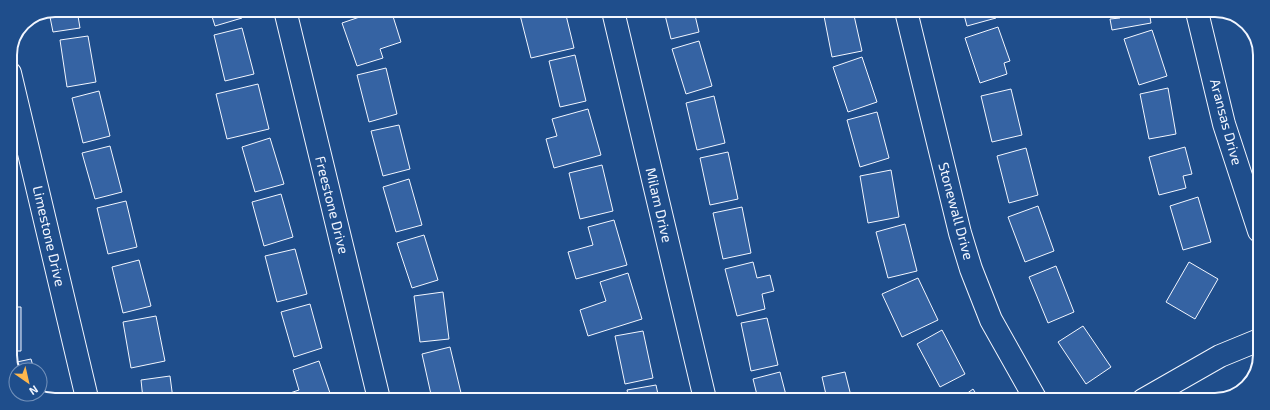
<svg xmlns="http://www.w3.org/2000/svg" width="1270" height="410" font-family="'Exo 2',sans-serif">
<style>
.building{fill:#3563a3;stroke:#f2f6ff}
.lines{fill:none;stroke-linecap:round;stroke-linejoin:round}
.minor-casing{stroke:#f2f6ff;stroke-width:24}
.minor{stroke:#1f4e8c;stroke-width:22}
.labels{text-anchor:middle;stroke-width:3;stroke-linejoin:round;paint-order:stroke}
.street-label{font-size:14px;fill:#f2f6ff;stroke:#1f4e8c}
.rim{fill:none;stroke:#f2f6ff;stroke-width:2}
</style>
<rect width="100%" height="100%" fill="#1f4e8c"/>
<path class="building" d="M55,10H77L80,28L53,32L49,12Z
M210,10H240L242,18L215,26Z
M380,10H391L401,42L380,49L383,58L357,66L342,23Z
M519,11H565L574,48L531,58Z
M664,11H694L699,32L671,39Z
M823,11H853L862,51L832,57Z
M963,11H994L996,18L967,26Z
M1119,11H1149L1151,23L1112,30L1110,19L1120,18Z
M998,27L1010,61L1004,63L1007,74L980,83L965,38Z
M242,28L254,74L225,81L214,35Z
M1152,30L1167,76L1139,85L1124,39Z
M88,36L96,82L67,87L60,40Z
M699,41L712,86L686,94L672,49Z
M575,55L586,101L560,107L549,61Z
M862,57L877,102L848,112L833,67Z
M386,68L397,114L369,122L357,75Z
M258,84L269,129L227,139L216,94Z
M1168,88L1176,134L1149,139L1140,94Z
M1011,89L1022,135L992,142L981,96Z
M99,91L110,136L83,143L72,98Z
M714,96L725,143L697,150L686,103Z
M588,109L601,155L554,168L546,139L557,136L552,119Z
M877,112L889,158L860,167L847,120Z
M399,125L410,169L383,176L371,131Z
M270,138L284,184L255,192L242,147Z
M110,146L122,192L95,199L82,153Z
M1185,147L1192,174L1183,176L1186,188L1159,195L1149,157Z
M1026,148L1038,195L1009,203L997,156Z
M728,152L738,199L710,205L700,158Z
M602,165L613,211L580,219L569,173Z
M891,170L899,217L868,223L860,176Z
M409,179L422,225L396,232L383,187Z
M281,194L293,237L264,246L252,202Z
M1198,197L1211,242L1183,250L1170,206Z
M126,201L137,247L108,254L97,208Z
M1038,206L1054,251L1025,262L1008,217Z
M742,207L751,253L723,259L713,213Z
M614,220L627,265L576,279L568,252L593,245L588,227Z
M905,224L917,271L888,278L876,232Z
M424,235L438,280L412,288L397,243Z
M295,249L307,294L277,302L265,256Z
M139,260L151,306L123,313L112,267Z
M753,262L757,278L770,275L774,291L762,294L765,309L737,316L725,269Z
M1189,262L1218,279L1195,319L1166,302Z
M1056,266L1074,312L1048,323L1029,277Z
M628,273L642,319L588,336L580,310L606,301L600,282Z
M918,278L938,320L902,337L882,294Z
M443,292L449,339L420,342L414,296Z
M310,304L322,348L294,357L281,312Z
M10,307H21V351H10Z
M156,316L165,361L131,368L123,322Z
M767,318L778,365L751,371L741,323Z
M1083,326L1111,367L1086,384L1058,342Z
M942,330L965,374L940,387L917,344Z
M643,331L653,378L625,384L615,336Z
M450,347L461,393L432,399L422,354Z
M31,359L34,370H16V373L12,363Z
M319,361L332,399H282L281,396L299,390L293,370Z
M780,372L787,399H758L753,379Z
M845,372L852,400L827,399L822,377Z
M170,376L173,399H143L141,380Z
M656,385L659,399H629L627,390Z
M973,389L980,400H958Z"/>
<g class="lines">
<defs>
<path id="minor" d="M285,10L379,399
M613,11L705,399
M906,11L960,233L971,269L991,320L1036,400
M1197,12L1224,124L1259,231
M10,73L87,398
M1143,400L1220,356L1259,340"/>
</defs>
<use href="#minor" class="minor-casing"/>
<use href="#minor" class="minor"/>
</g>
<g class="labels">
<g class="street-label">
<text transform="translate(1226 122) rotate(75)" y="5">Aransas Drive</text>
<text transform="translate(332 205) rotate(76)" y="5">Freestone Drive</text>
<text transform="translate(659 205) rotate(77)" y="5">Milam Drive</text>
<text transform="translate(956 211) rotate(75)" y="5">Stonewall Drive</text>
<text transform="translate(49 236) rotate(77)" y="5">Limestone Drive</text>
</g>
</g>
<path d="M0 0H1270V410H0ZM55 17H1215A38 38 0 0 1 1253 55V355A38 38 0 0 1 1215 393H55A38 38 0 0 1 17 355V55A38 38 0 0 1 55 17Z" fill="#1f4e8c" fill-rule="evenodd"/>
<path class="rim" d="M55 17H1215A38 38 0 0 1 1253 55V355A38 38 0 0 1 1215 393H55A38 38 0 0 1 17 355V55A38 38 0 0 1 55 17Z"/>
<g transform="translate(28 382) rotate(146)"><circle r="19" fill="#1f4e8c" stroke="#7391ba"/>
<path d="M0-3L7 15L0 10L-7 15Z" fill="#ffb74d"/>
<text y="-6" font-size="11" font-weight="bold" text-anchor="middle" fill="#f2f6ff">N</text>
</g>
</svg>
